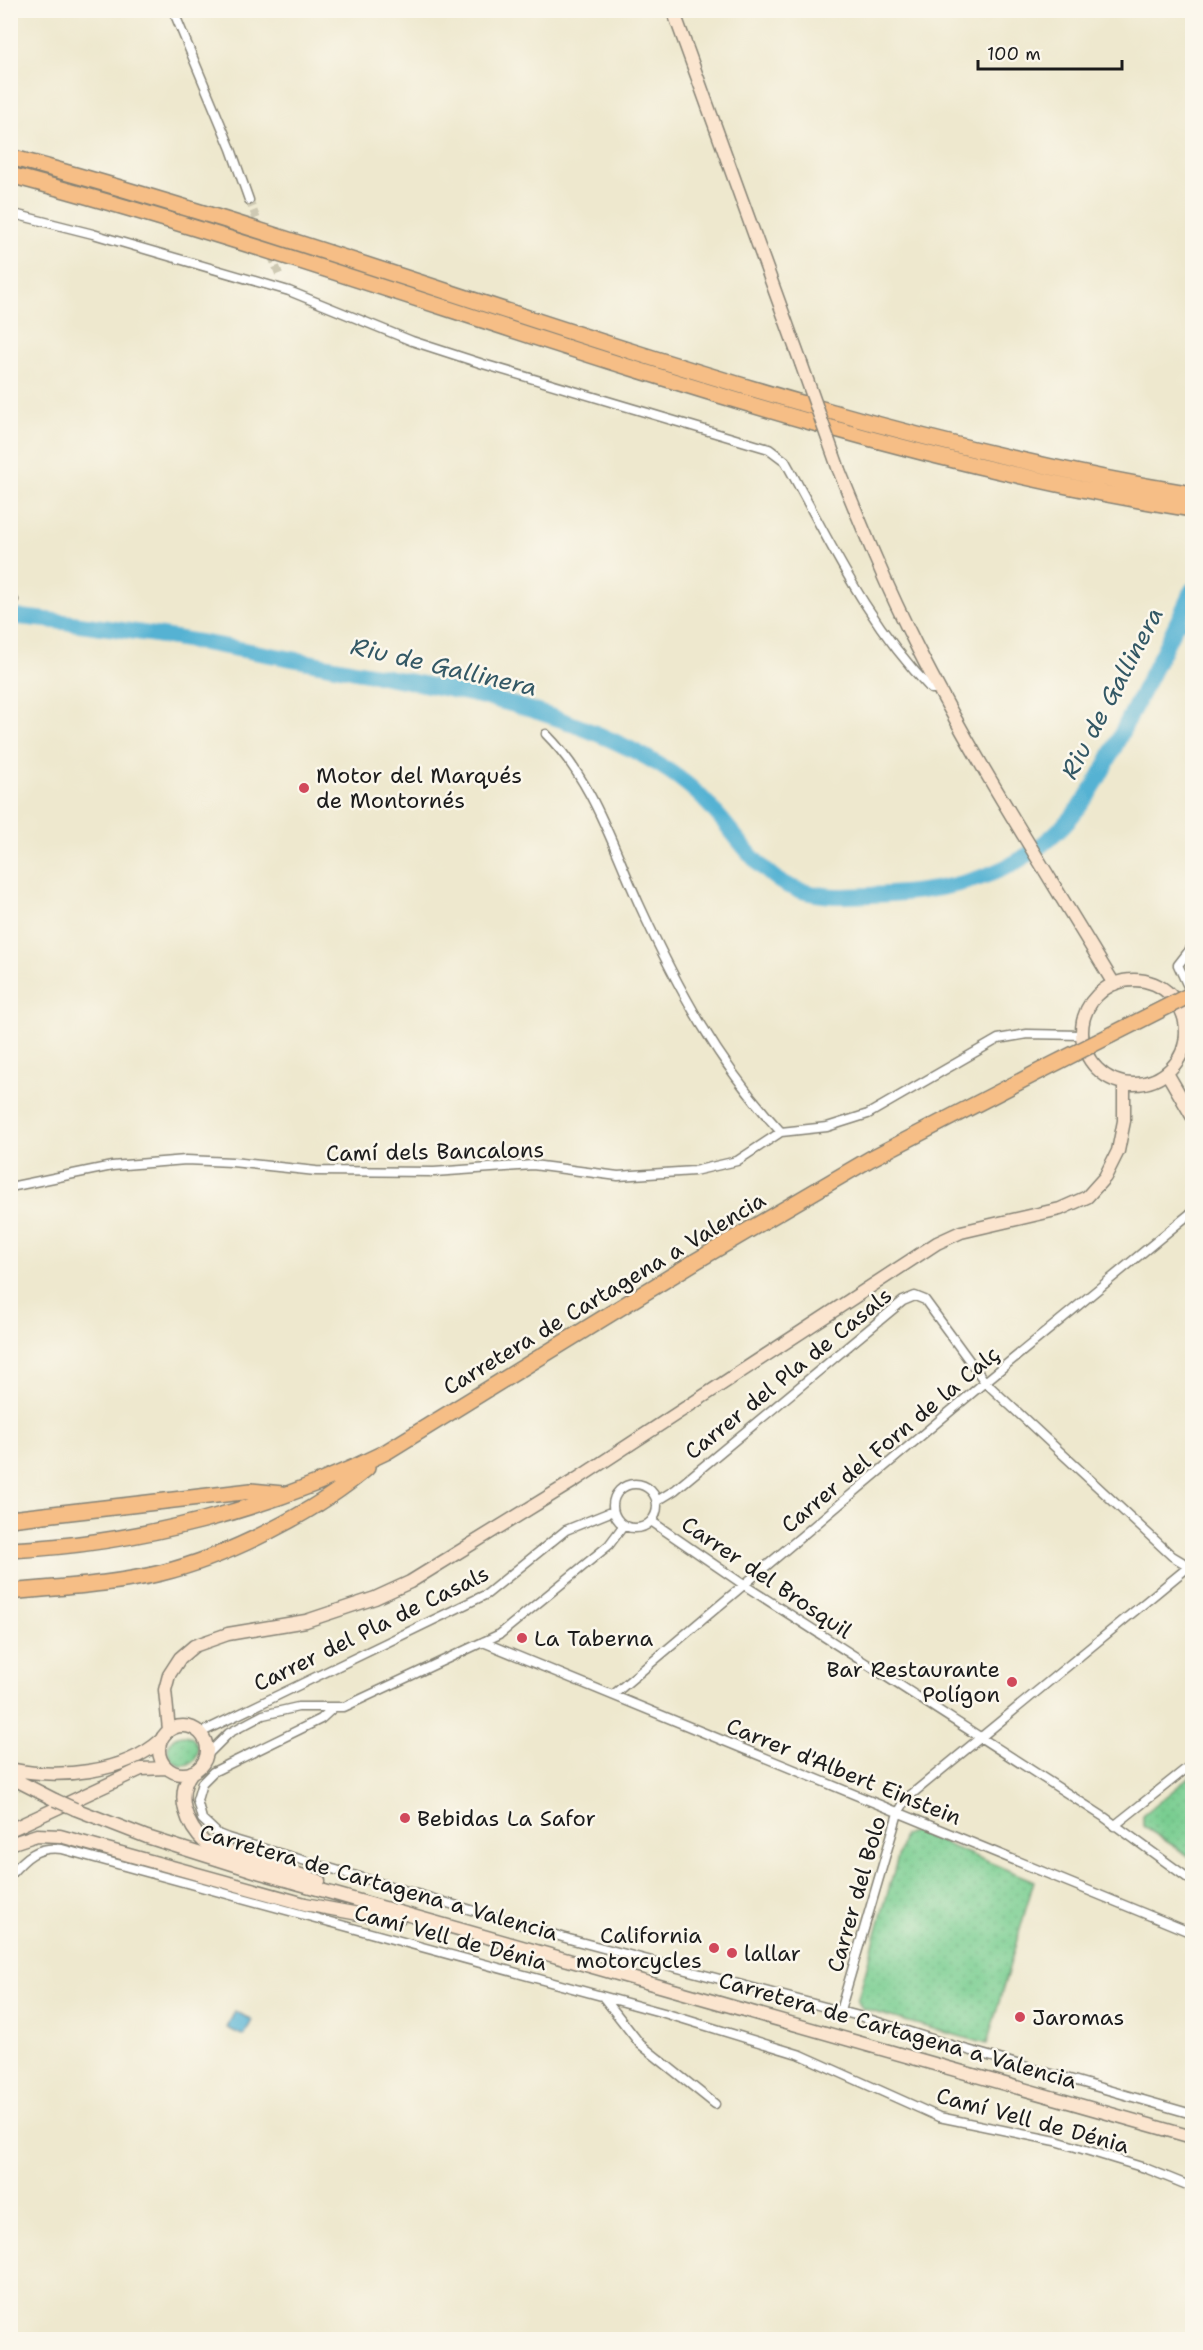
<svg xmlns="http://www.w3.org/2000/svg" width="1203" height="2350" font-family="'Shantell Sans',sans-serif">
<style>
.grass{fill:url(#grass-dots);stroke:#4a7456;stroke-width:1.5}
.water{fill:#55b2d3;stroke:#386778;stroke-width:1.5}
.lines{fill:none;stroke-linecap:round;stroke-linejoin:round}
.stream{stroke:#55b2d3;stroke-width:3}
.river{stroke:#55b2d3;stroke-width:16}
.street-tunnel{stroke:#cec9b3;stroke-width:8;stroke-dasharray:8 4;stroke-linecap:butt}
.street-casing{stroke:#858275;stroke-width:11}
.secondary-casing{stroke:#858275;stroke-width:15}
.highway-casing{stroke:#858275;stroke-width:18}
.street{stroke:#fff;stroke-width:8}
.secondary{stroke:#fbe5cf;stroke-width:12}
.highway{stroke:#f6be86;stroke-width:15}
.secondary-bridge-casing{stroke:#858275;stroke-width:15;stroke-linecap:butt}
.highway-bridge-casing{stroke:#858275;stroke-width:18;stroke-linecap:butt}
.secondary-bridge{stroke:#fbe5cf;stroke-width:12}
.highway-bridge{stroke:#f6be86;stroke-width:15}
.poi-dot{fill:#d1495b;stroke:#fbf7ec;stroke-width:2}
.labels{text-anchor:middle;stroke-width:5;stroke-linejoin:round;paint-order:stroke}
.poi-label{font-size:22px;fill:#1c1c1c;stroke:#fbf7ec;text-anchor:start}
.street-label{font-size:22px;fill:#1c1c1c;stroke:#fbf7ec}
.water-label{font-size:24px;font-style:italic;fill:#335865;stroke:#fbf7ec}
</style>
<defs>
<pattern id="grass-dots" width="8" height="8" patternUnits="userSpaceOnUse" patternTransform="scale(1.5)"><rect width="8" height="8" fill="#78cd90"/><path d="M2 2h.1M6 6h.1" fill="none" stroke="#67af7c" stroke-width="1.8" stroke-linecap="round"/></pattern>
</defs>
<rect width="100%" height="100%" fill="#fbf7ec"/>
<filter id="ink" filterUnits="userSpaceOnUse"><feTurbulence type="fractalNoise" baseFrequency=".0167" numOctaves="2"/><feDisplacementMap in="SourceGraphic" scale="12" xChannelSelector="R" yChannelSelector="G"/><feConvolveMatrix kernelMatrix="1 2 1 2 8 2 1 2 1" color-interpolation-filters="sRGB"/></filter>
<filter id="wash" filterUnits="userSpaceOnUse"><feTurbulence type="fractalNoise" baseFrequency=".008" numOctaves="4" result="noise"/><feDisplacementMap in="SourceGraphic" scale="24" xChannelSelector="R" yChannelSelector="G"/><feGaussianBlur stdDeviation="1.35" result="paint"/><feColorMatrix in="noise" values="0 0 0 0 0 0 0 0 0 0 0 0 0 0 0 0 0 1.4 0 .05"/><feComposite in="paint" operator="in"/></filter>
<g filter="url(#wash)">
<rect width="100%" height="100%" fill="#eee8ce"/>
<path class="grass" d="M168 1750a15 15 0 1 1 30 0a15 15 0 1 1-30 0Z
M1192,1775V1858L1143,1826V1815Z
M914,1831L1034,1881L987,2044L863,2009L857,2001L904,1835Z"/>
<path class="water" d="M235,2011L252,2020L244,2036L227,2028Z"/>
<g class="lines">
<path class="stream" d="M1172,635L1192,621"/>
<path class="river" d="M10,616C121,627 231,647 340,668C421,684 503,696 580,727C619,742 667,765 697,793C727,820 746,858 779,881C810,901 855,896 890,894C973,889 1042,865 1090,792C1104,771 1115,746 1126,724C1149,679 1172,635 1192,590"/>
</g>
</g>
<g filter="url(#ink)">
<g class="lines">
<path class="street-tunnel" d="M249,200L279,274"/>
<defs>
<path id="street" d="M173,10L231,149L249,200
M10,213L93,234L289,291L412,341L483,364L769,449L785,461C830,541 865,621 931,689H940
M10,599L14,600
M546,734C593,781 612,845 639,904C677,987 719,1065 781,1132
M1192,995L1178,965L1192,947
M10,1187L112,1166L186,1160L232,1162L316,1171L434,1172L533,1165L618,1176L694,1171L737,1161L781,1132L827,1127L868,1114L998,1039L1027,1034L1082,1035
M613 1506a22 22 0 1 1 44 0a22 22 0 1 1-44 0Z
M657,1501L675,1490L903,1301L915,1296L925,1300L985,1382L1172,1556L1192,1568
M651,1521L744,1585L1104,1817L1192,1881
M483,1642L1192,1933
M613,1695L985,1382L1192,1212
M333,1708L321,1719L213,1772L202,1783L197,1800L202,1819L218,1834L228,1838L569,1939L859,2016L954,2046L1192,2114
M200,1733L487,1594L566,1530L613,1511
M207,1755L229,1733L263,1715L298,1707H344L500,1634L609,1545L624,1525
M1114,1826L1192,1764
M10,1875C26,1857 37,1846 62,1849L664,2013L801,2055L939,2117L1056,2141L1145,2168L1192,2187
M604,1998L640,2044L715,2104
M840,2011L898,1813L907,1798L1192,1564"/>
<path id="secondary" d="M673,10L801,363
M839,470C863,529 887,588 916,645C975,762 1047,872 1114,984
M1082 1032a52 52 0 1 1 104 0a52 52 0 1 1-104 0Z
M1167,1073L1192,1116
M159 1750a24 24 0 1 1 48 0a24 24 0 1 1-48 0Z
M169,1730L165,1690L169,1675L180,1658L194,1646L228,1634L306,1621L375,1598L410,1582L577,1479L937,1243L961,1232L1060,1209L1087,1197L1105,1177L1118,1151L1124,1121V1084
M10,1769C58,1779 123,1774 161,1740
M192,1772C174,1796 187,1826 206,1844L319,1881
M10,1777L55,1800
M75,1809L147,1837L261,1873L1192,2137
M10,1830L141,1769L167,1768
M10,1844L37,1835L60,1836L305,1904L364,1915L399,1918"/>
<path id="highway" d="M10,157C406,263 787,428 1192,494
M10,175C406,280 788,445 1192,509
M10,1519L251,1491L283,1494
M10,1550C137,1544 272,1509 386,1452L696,1261L870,1159L1042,1070
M10,1592C60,1587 111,1585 161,1573C227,1557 316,1512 367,1468"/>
</defs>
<use href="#street" class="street-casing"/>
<use href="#secondary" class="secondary-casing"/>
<use href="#highway" class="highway-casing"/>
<use href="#street" class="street"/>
<use href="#secondary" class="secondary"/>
<use href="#highway" class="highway"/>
<defs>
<path id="secondary-bridge" d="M801,363L839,470
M55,1800L75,1809"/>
<path id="highway-bridge" d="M1042,1070L1192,994"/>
</defs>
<use href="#secondary-bridge" class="secondary-bridge-casing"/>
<use href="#highway-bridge" class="highway-bridge-casing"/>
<use href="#secondary-bridge" class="secondary-bridge"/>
<use href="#highway-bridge" class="highway-bridge"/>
</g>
</g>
<g class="poi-dot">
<circle cx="304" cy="788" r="6"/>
<circle cx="522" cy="1638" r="6"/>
<circle cx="1012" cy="1682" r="6"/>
<circle cx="405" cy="1818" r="6"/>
<circle cx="714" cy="1948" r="6"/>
<circle cx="732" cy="1953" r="6"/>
<circle cx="1020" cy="2017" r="6"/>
</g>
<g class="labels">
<g class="poi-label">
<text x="316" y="783">Motor del Marqués<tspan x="316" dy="25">de Montornés</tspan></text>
<text x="534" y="1646">La Taberna</text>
<text x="1000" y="1677" text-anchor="end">Bar Restaurante<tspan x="1000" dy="25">Polígon</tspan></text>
<text x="417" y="1826">Bebidas La Safor</text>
<text x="702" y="1943" text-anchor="end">California<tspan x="702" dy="25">motorcycles</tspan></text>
<text x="744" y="1961">lallar</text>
<text x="1032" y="2025">Jaromas</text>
</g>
<g class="street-label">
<text transform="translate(435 1151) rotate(-1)" y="8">Camí dels Bancalons</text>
<text transform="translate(604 1293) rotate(-31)" y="8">Carretera de Cartagena a Valencia</text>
<text transform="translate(788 1373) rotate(-39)" y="8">Carrer del Pla de Casals</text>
<text transform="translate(890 1439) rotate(-40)" y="8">Carrer del Forn de la Calç</text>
<text transform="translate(767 1577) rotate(34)" y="8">Carrer del Brosquil</text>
<text transform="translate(371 1628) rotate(-26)" y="8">Carrer del Pla de Casals</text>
<text transform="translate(844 1771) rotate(22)" y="8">Carrer d'Albert Einstein</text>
<text transform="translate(379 1882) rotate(16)" y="8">Carretera de Cartagena a Valencia</text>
<text transform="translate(856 1894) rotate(-74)" y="8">Carrer del Bolo</text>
<text transform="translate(451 1937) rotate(15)" y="8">Camí Vell de Dénia</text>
<text transform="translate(898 2030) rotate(16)" y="8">Carretera de Cartagena a Valencia</text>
<text transform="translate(1033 2120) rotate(15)" y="8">Camí Vell de Dénia</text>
</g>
<g class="water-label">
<text transform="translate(444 667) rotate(13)" y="8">Riu de Gallinera</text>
<text transform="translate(1112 693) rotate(-62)" y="8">Riu de Gallinera</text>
</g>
</g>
<rect width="1203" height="2350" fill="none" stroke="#fbf7ec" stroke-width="36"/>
<path d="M978 60v9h144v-9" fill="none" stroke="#1c1c1c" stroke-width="3"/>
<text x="987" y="60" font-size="18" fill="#1c1c1c" stroke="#fbf7ec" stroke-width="4.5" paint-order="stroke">100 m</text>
</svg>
